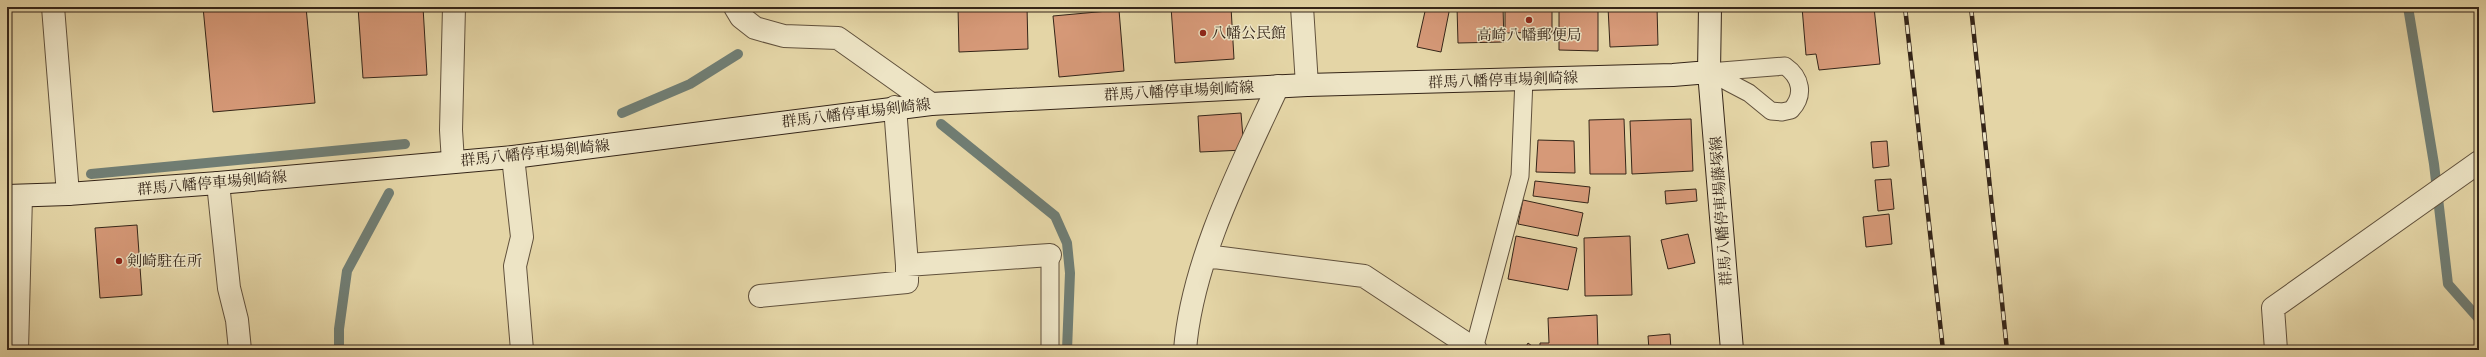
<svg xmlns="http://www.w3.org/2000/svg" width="2486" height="357" font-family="'IM FELL English','Noto Serif JP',serif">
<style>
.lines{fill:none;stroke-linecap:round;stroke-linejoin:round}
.stream{stroke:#707d73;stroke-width:10}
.building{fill:#d69978;stroke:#352518}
.lane-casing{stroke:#61513c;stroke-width:19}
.street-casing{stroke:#61513c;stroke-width:24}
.secondary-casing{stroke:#352518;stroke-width:24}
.path{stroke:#352518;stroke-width:2.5;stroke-dasharray:3 2;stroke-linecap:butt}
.lane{stroke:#ede4c5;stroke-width:17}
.street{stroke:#ede4c5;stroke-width:22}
.secondary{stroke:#ede4c5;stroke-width:22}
.rail-casing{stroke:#352518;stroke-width:4.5}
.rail{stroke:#ede4c5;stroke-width:3;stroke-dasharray:9;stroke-linecap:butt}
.poi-dot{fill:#8f2418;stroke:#ede4c5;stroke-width:1.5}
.labels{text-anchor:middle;stroke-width:3;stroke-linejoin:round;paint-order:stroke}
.poi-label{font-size:15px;fill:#352518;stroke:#ede4c5;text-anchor:start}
.street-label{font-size:15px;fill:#352518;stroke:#ede4c5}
</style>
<rect width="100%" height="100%" fill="#e4d5a6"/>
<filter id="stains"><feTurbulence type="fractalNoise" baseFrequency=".005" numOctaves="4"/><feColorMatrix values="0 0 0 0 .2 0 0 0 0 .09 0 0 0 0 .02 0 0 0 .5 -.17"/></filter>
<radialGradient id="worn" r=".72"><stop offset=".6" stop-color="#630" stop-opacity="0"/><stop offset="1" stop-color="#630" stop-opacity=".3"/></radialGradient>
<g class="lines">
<path class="stream" d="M2408,7L2434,164L2448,284L2479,319
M622,113L690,84L738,54
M941,124L1055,216L1067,243L1070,273L1067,350
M91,174L405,144
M339,350V329L347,271L389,193"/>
</g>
<path class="building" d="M203,7H306L315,103L213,112Z
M358,7H423L427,75L363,78Z
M958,7H1027L1028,49L959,52Z
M1171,7H1231L1234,59L1175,63Z
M1426,7H1450L1441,52L1417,47Z
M1457,7H1503L1504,42L1458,43Z
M1505,7H1552V32L1505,33Z
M1559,7H1598V51L1559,50Z
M1608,7H1657L1658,45L1610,47Z
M1802,7H1874L1880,64L1819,70L1816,54L1806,55Z
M1119,10L1124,71L1059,77L1053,16Z
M1241,113L1244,150L1200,152L1198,116Z
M1624,119L1626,174H1590L1589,120Z
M1691,119L1693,171L1632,174L1630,121Z
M1538,140L1574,141L1575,173L1536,172Z
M1887,141L1889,166L1873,168L1871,142Z
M1891,179L1894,209L1878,211L1875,180Z
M1535,181L1590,187L1588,203L1533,196Z
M1696,189L1697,201L1666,204L1665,191Z
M1523,200L1583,213L1578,236L1518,224Z
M1889,214L1892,244L1866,247L1863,217Z
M137,225L142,295L100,298L95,228Z
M1688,234L1695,263L1668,269L1661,240Z
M1516,236L1577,248L1568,290L1508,279Z
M1630,236L1632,295L1585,296L1584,238Z
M1597,315L1598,350H1540V343H1549L1548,318Z
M1670,334L1671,350H1649L1648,336Z
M1528,343L1536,349L1535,350H1524Z"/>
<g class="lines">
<defs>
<path id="lane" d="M1785,66C1801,77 1805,95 1791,110L1782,112L1771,111L1749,93L1709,72Z
M1474,349L1520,176L1524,79
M1050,350V255"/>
<path id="street" d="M53,7L68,194
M735,7L741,17L755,28L784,36L838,38L931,104
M1302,7L1307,85
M513,157L522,237L515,266L522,350
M453,162L451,130L454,7
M218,183L229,288L237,320L240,350
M1206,256L1364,276L1476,350
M907,265L1050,255
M760,296L907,282V265L895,107
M17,350L21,196
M1185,350C1192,261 1241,166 1278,86
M2276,350L2273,308L2479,162"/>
<path id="secondary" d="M1710,7L1709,72L1732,350
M7,196L68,194L218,183L513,157L931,104L1307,85L1673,75L1709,72"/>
</defs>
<use href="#lane" class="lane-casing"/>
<use href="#street" class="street-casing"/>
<use href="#secondary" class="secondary-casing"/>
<path class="path" d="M1888,7V9"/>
<use href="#lane" class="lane"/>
<use href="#street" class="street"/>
<use href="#secondary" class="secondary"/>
<defs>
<path id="rail" d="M1905,7L1943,350
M1971,7L2007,350"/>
</defs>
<use href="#rail" class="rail-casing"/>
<use href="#rail" class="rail"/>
</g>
<g class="poi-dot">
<circle cx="1529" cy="20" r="4"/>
<circle cx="1203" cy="33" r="4"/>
<circle cx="119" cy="261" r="4"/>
</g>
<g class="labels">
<g class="poi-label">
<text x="1211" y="38">八幡公民館</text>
<text x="1529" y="40" text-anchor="middle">高崎八幡郵便局</text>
<text x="127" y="266">剣崎駐在所</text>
</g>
<g class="street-label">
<text transform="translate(1503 80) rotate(-2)" y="5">群馬八幡停車場剣崎線</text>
<text transform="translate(1179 91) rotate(-3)" y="5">群馬八幡停車場剣崎線</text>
<text transform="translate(856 113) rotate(-7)" y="5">群馬八幡停車場剣崎線</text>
<text transform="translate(535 153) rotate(-6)" y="5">群馬八幡停車場剣崎線</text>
<text transform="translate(212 183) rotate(-5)" y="5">群馬八幡停車場剣崎線</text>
<text transform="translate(1721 211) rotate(-94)" y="5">群馬八幡停車場藤塚線</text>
</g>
</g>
<rect width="2486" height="357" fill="none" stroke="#e4d5a6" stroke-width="24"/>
<rect x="8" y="8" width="2470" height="341" fill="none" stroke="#352518" stroke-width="2"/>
<rect x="12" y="12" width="2462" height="333" fill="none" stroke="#352518"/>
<rect width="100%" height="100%" filter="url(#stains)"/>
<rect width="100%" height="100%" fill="url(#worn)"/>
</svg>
